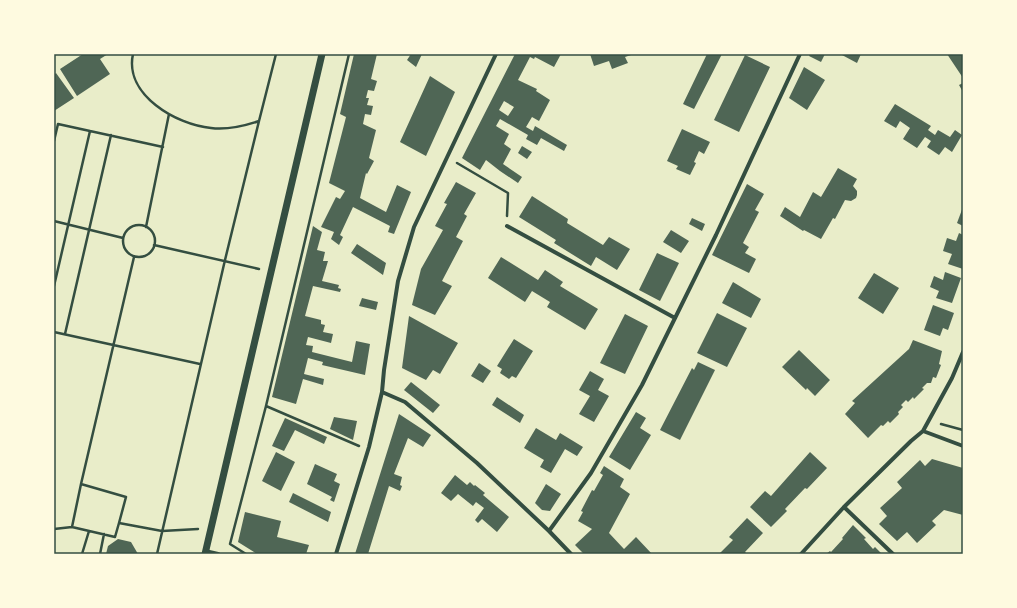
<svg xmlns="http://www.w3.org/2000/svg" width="1017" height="608" font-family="'Sofia Sans Condensed',sans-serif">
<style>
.building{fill:#4f6655;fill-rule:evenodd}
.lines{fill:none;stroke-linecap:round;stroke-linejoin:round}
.path{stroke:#344e41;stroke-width:2.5}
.minor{stroke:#344e41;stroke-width:4}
.tertiary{stroke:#344e41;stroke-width:7}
.neatline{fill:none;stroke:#344e41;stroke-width:1.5}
</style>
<rect width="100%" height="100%" fill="#e9edc9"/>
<path class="building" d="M83,54H108L100,59L110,74L77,96L60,69Z
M354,54H377L371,79L377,81L374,91L368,90L366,98H369L367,105L373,106L371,115L365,114L363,124L376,130L369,158L374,161L367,174L366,173L360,198L386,212L397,185L411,192L394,234L388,232L390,226L353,207L340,235L343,237L339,245L331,239L334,232L321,227L336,197L340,199L345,191L329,183L345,121L346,117L340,114Z
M411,54H422L416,67L407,60Z
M515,54H561L554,67L535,57L534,59L530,57L518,80L537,89L536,91L550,100L539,121L532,117L526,127L533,131L535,126L567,145L564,151L541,138L537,145L526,139L528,135L500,119L496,126L509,134L504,144L511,149L503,164L522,177L518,183L500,171L486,160L480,170L462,158ZM504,101L514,107L508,116L499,110Z
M590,54H634L625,57L628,63L612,69L609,61L594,66Z
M707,54H722L694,109L683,104Z
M810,54H825L821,62L809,56Z
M843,54H861L857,63L842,55Z
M947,54H963V78Z
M745,55L770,67L739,132L714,120Z
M804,67L825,80L807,110L789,98Z
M56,73L74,98L54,111V75Z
M430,76L455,92L426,156L400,142Z
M963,83V92L959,85Z
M895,104L931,126L928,130L935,135L938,130L950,137L955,130L962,135L952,152L945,147L939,155L927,147L931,141L925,137L917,148L903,139L910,128L900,121L896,128L884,121Z
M682,129L710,142L704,154L699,151L694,162L696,163L690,175L676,169L678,166L667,161Z
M522,146L532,152L527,159L518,153Z
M838,168L857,179L853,186L857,191V195L856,198L851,201L845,200L835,219L833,218L821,239L804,230L803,231L780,216L785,207L800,217L813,192L821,197Z
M456,182L476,193L464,214L467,216L456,237L463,241L442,281L452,286L435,315L412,305L421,269L443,230L435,226L447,204L444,203Z
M747,184L764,194L755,210L759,212L743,243L749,247L745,253L756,259L749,273L712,255Z
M532,196L568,219L567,223L603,245L609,237L630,249L617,270L596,257L591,266L554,243L556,240L519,217Z
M963,207V226L957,223Z
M692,218L705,224L702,231L689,224Z
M313,226L322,232L317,250L325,252L323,261H328L322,281L339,285L338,288L341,289L340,292L313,286L305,316L321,320V324L325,325L323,332L333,334L331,343L308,337L306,345L313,346L312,352L352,362L356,341L370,344L365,375L322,365L323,362L308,358L304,374L324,379L323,385L303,379L296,404L272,397Z
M671,230L689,241L681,253L663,242Z
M959,233L963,235V269L948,264L952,254L943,251L947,238L956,241Z
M357,244L386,263L383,275L351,253Z
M657,253L679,263L660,301L639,290Z
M501,257L538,280L545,270L563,282L560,286L598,309L585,330L547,307L550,302L532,291L525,302L488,278Z
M945,272L961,278L952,303L936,298L939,291L930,287L934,276L943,280Z
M874,273L899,288L883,314L858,298Z
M733,282L761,299L751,318L722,303Z
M362,298L378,302L376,310L359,306Z
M933,305L954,313L948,330L943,328L940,336L924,330Z
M717,313L747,328L727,367L697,353Z
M625,314L648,326L625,374L600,363Z
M409,316L458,343L440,374L433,370L426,380L402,368Z
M514,339L533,351L516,378L512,376L509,379L500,373L502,369L497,366Z
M913,340L942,351L939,364L941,365L936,378L933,377L931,383H927L922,388L924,389L914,399L913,397L908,402L906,400L901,405L903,407L898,412L899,414L890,423L888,421L883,426L881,425L868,438L845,414L855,403L852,401L909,349Z
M799,350L830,380L815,396L807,388L806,390L782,367Z
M698,362L715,370L680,440L660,430L692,368L694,370Z
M479,363L491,371L483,383L471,376Z
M590,371L604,379L598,390L609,396L594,422L579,414L590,396L579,390Z
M411,382L440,405L433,413L404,390Z
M497,397L524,415L520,423L492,405Z
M636,412L646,418L640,428L651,435L630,470L609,457Z
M399,414L431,435L423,447L408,438L394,474L402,477L400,485L402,486L400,491L389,486L368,554H355Z
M334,417L357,421L353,440L330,429Z
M285,418L327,437L324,444L295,430L284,451L272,446Z
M536,428L556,440L560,433L583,447L577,456L565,449L551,473L540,467L544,460L524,448Z
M276,452L295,462L281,491L262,481Z
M810,452L827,468L807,489L805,488L785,509L787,511L771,527L750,507L765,491L771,496Z
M932,459L963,468V515L944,510L932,521L936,525L917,543L907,532L897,541L879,524L887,516L880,508L902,488L897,482L920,460L925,466Z
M315,464L337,474L334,481L340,484L334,502L330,500L332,497L307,484Z
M604,466L624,479L620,487L630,494L609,533L624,549L636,537L652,554H584L575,545L592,529L578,521L583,512L581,511L592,490L594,491L603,475L600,473Z
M455,475L467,485L470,482L474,486L475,485L485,493L483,495L509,517L497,532L482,519L478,523L475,520L484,508L476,502L473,506L458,494L451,501L441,493Z
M546,484L561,494L550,511L542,510L535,503Z
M293,493L331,512L328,522L289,502Z
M245,512L281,521L277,537L309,545L306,554H257L238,542Z
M747,518L763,533L745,552L747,554H719L733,540L729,537Z
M853,525L866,538L864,539L873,549L875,547L882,554H826L830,551L831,552L843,539L842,538Z
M118,539L131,542L138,554H106L108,546Z"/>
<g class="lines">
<path class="path" d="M133,54C124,95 177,125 211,128C226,130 244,126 259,121L276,54
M54,141L58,124L163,147
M457,163L508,193L507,216
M54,221L123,238
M123 241a16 16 0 1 1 32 0a16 16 0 1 1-32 0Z
M146,227L169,114
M154,245L259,269
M54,286L90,131
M54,332L200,364
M65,334L111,135
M266,406L359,446
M941,424L963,430
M81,484L134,257
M119,523L115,537L72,527L81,484L126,497L119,523L162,531L198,529
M54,529L72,527
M82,554L89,531
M100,554L104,534
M157,554L225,260L259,121
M246,554L230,544L266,406L349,54"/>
<path class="minor" d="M507,226L675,318
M382,392L405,402L477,463L549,531L571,554
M923,431L963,446
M844,507L893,554
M549,531L591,473L642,385L716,235L800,54
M205,551L218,554
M336,554L369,447L382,392L384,370L398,281L414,227L496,54
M801,554L844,507L911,441L923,431L952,378L963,352"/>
<path class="tertiary" d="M205,554L322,54"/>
</g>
<rect width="1017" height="608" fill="none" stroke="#fefae0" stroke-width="110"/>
<rect x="55" y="55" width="907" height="498" class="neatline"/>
</svg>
